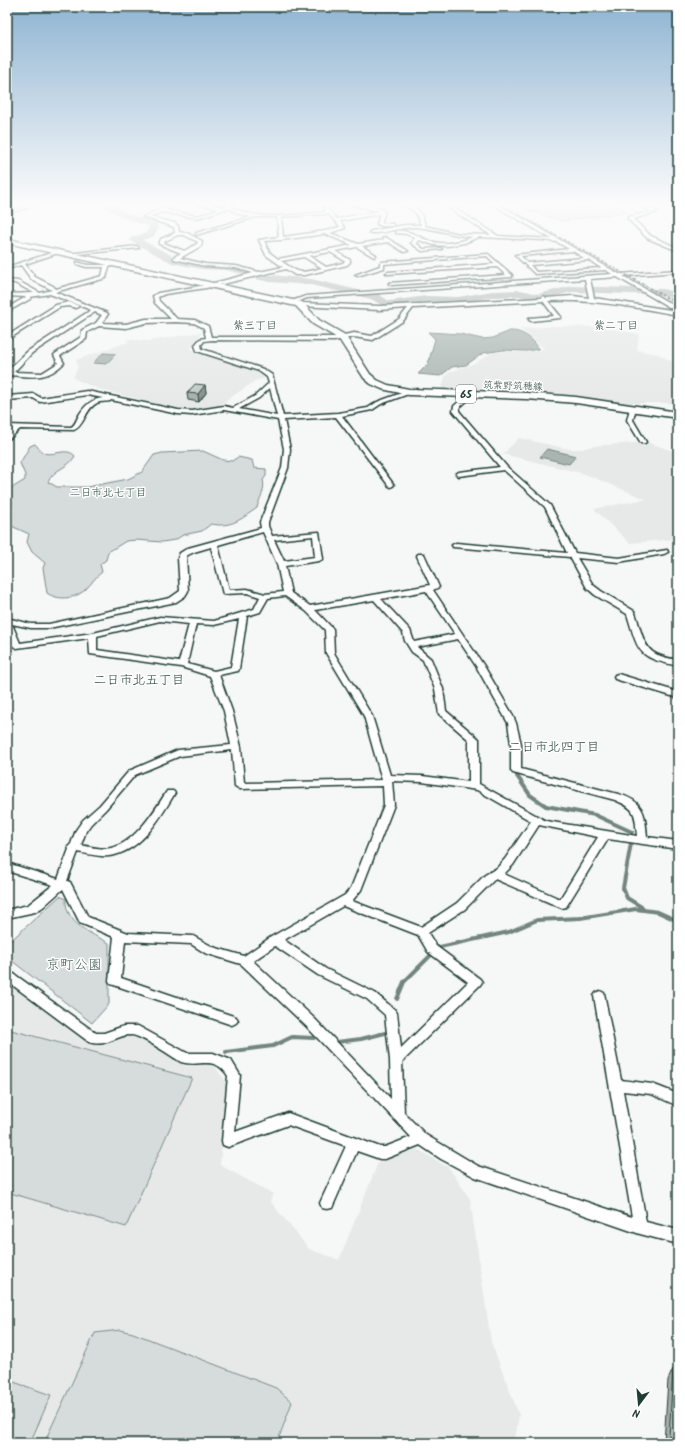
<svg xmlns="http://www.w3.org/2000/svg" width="685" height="1450" viewBox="0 0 685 1450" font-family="Kalam,'Klee One',sans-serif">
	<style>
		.built { fill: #e6e9e8 }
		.green { fill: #d6dcdb; stroke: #7a8c88 }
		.water { fill: #aab5b1; stroke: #72857f }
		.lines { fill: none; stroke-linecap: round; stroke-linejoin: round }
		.stream-far1 { stroke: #72857f; stroke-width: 2 }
		.stream { stroke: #72857f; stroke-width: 4 }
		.river { fill: #aab5b1; fill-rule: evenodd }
		.minor-casing { stroke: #1f3d34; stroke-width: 3 }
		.primary-casing { stroke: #1f3d34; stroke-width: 3 }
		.minor { fill: #fff; fill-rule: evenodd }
		.primary { fill: #fff; fill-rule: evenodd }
		.rail { stroke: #1f3d34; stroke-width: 1.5; stroke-dasharray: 3 1.5; stroke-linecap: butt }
		.wall { fill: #a5adaa; stroke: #1f3d34 }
		.shaded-wall { fill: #868d8b; stroke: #1f3d34 }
		.building { fill: #c0c9c6; stroke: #1f3d34 }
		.labels { text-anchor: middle; stroke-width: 3; stroke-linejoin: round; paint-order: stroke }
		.far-street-label { font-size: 10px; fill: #1f3d34; stroke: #fff }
		.far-neighbourhood-label { font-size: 11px; fill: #1f3d34; stroke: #fff }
		.shield { fill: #fff; stroke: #627771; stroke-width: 1 }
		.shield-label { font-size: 11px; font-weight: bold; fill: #1f3d34 }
		.neighbourhood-label { font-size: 13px; fill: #1f3d34; stroke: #fff }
		.near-park-label { font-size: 14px; fill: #445d55; stroke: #fff }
	</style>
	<rect width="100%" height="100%" fill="#f6f7f7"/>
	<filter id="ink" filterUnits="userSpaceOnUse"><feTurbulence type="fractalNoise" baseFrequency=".025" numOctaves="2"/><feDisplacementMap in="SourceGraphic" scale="8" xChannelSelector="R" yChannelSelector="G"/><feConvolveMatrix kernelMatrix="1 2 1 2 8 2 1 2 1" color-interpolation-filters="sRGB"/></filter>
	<g filter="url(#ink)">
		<path class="built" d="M553 326 602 327 639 334 637 350 658 354 678 365V403H615L534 393 441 391 445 377 449 372 476 363 489 354 494 352 539 351 544 348 520 329Z
			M202 332 191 349 197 352 258 371 265 378 255 381 218 406 199 409 180 410 98 389 73 378 78 366 76 360 128 342 127 339 148 341Z
			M519 438 568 449H582L593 446 647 442 678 453V539L630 543 594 509 646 499 585 474 503 454Z
			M7 985 11 986 91 1044 103 1045 127 1036H138L185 1066 212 1063 227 1083 220 1165 273 1194 270 1201 309 1249 339 1260 378 1163 417 1149 449 1168 470 1199 491 1342 519 1415 516 1434 510 1443H7Z"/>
		<path class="green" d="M532 204H614L626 212 563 221 527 210 523 205Z
			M35 444C37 446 40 450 42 452 52 458 66 446 75 456 68 469 54 468 48 482L57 487H87L128 479 142 472 154 455 162 453 203 451 223 460 232 461 238 457 252 460 254 468 266 469V476L263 480C266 491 259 498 257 508 241 519 232 528 211 524L202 531 183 535 175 540 162 542 136 540 126 541 108 552 106 560 100 564 102 572C95 577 92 583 86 589 76 599 58 601 47 593L43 568 45 563 32 552 27 542 29 534 7 524V506L13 503 7 499V491L25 480V475L20 463 30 446Z
			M60 896 66 899C65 924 91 933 109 943V1004L92 1023 7 957V944Z
			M7 1029 192 1078 126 1227 7 1192Z
			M120 1330 133 1333 276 1388 292 1402 277 1443H44L95 1333Z
			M8 1380 51 1395 30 1443H7Z"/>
		<path class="water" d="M510 331C521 330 534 339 539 349L526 351 503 350 483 353 466 365 452 367 440 376 418 374 428 364 435 339 428 332 460 334 482 339 493 338Z
			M103 353 116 354 106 364 93 363Z
			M547 449 576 456 569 464 540 457Z"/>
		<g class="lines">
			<path class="stream-far1" d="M675 204 678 206"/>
			<path class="stream" d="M517 776 530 795 546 806 595 815 632 832
				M631 843 623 888 627 898 643 908
				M435 948 509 932 537 920 580 918 636 909 658 912 678 921
				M397 999 404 982 432 954
				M337 1042 361 1039 385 1033
				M226 1052 273 1046 292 1037 314 1038"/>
			<path class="river" d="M100 204H112L129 214 155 222 159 228 153 237 142 240 179 259 201 263 227 264 252 271 253 273 311 279 358 290 359 291 378 294 389 301 426 296 458 297 492 291 521 290 538 294 572 286 663 289 678 293V300L662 295 572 292 539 300H533L520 296 492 297 458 303 426 302 387 308 371 299 358 296 357 295H354L311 285 270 282 251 278 250 276 226 270 201 269 172 263 131 241 130 239 132 237 146 233 149 228 148 226 123 218Z"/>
			<g class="minor-casing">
				<path id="minor" d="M31 204H39L7 214V212Z
					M172 204H179L166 210 197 216 219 209 199 204H210L224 207 229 204H233L231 207C259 222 296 214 326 212L324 209 325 204H329L328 209 337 219 379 211 348 204C360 204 376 204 385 212L381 223 393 224V226H382L377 224 380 214 340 221 345 228 330 233 358 244 384 240 383 238 385 237 408 251 404 252 388 242 362 246 376 255 374 257 357 247 335 251 350 260V262L347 265 305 275H295L286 269 206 288 165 294 158 297 159 301 177 319 195 320 208 326 211 337H334L354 333 372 336 399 319 408 308 379 310 300 306 299 305 302 303 379 306 542 298 544 296 546 298 573 296 589 298 585 279 307 298 292 304 289 302 306 296 612 274 606 270 535 274 515 255 569 249 557 242 543 240 479 237 464 243 448 246 434 245 419 240 416 243 423 249 440 248 442 249 422 251 411 243 415 238 406 234 396 233V231C408 229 417 236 427 240 442 246 458 243 473 237 453 236 435 228 415 227 400 227 385 234 369 233L371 231 405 225H421L416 213 402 204C416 204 423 214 425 226L459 234 491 235 442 204H448L498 236 552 239 492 204H498L619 274 678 270V272L623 276 678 308V315C635 307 592 299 548 301L561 317 560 318 531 321 529 320V318L554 316 543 301 413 308 403 321 373 340 354 337 334 341 212 340 204 341 201 345 202 349 263 369 272 375 283 416 338 413 368 408 377 402 407 391H411V393L381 404 372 410 342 416 394 485 391 487 389 486 336 417 284 420 290 449 288 468 268 522V526L272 536 319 532 323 559 319 561 285 566 291 593 310 606 430 585 417 556 418 554H424L439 587 433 590 484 666 511 712 516 723 521 744V769L618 794C644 801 645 813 647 837L678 841V849L608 839 566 907 562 908 495 879 465 909 428 933 436 946 480 979 482 982 480 985 402 1062 404 1113 426 1135 478 1166 632 1217 594 996 596 993 600 991 604 993 621 1080 652 1084 678 1094V1106L651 1094 623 1091 646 1222 678 1230V1244L640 1234 475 1177 441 1159 420 1145 385 1159H380L357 1151 332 1208 327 1209 322 1208 320 1203 346 1146 288 1125 228 1147 223 1145 222 1141 228 1076C214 1054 200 1068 181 1062 171 1056 141 1035 131 1035 115 1035 107 1048 89 1042L7 981V971L14 974 96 1033H104L124 1026H138L187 1053H213L231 1060 240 1075 235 1132 288 1113 380 1147H385L411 1137 307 1027 241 964 205 953 191 944 125 941 121 978 236 1017 238 1020 236 1023 232 1025 111 984 109 981 114 937 80 923 63 889 43 907 35 912 7 918V910L28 905 53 885 7 871V863L58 879 69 849 68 847 71 844 76 830 83 820 100 805 129 771 178 750 231 745 224 711 210 676 181 667 90 654 89 638 17 648C7 645 7 627 7 618L31 624H49L170 598 180 591 178 558 180 553 188 548 261 528 260 522 282 468 284 449 278 420 224 410 192 415 178 414 111 400 110 401C106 402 101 401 97 403 85 409 85 425 74 430L20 429 7 441V435L13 429H7V425L71 427C75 425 76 421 78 417 84 406 91 399 103 398L87 395 40 402 33 398 7 400V396L34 394 41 398 87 391 178 410 192 411 224 406 233 408 255 396 269 383 267 377 259 371 197 351 195 345 200 339 206 338 204 328 194 323 175 322 146 323 126 328 99 326 87 332 86 339 60 356 64 363C45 382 31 376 7 375V371L28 351 91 310 50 294 30 297V299L7 312V308L26 297 7 296V294L34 293 15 283 7 282V280L18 281 40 293 52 290 31 279 21 265 7 269V267L58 251V253L25 264 35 277 53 286 56 289 102 276 104 267H86L77 264V262L87 265H106L114 263V265L109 267 106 278 55 292 107 313 108 314 102 323 126 324 146 319H171L155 303 153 296 158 293 206 285 253 273 236 268 205 266 174 259V257L181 253 159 244 161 239 175 233 174 227 143 217ZM229 208 239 214 251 217 196 233V235L256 217H277L279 237 259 240 266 255 283 267 259 272 236 266 205 264 180 258 201 246 202 241 187 233 179 232 178 226 175 223 149 217 162 212 197 218ZM329 214 340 227 325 231 283 237 281 217ZM325 234 352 245 278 259 270 253 264 241 281 240ZM178 235H184L198 242 197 244 184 251 164 243 165 241ZM573 251 584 258 527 263 521 256ZM330 252 345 261 343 263 326 267 309 256ZM304 257 322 268C299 274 300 274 281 261ZM589 260 601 268 536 272 530 265ZM617 277 676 311H677L594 298 590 279ZM95 312 102 315 96 323 82 330 81 337 55 354 54 355 58 363 42 373 14 372 32 353ZM270 388 277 416 239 409 259 398ZM263 532 277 564 283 592 265 594 247 589 229 590 218 545ZM313 536 315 557 284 561 274 540ZM211 547 223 594 247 593 260 597 254 609 251 610 214 621 160 617 93 633 20 643 12 624 31 628H49L176 602 185 596 188 591 186 556 194 552ZM426 591 455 634 414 642 410 630 381 599ZM285 596 306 611 325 630 326 653 364 716 382 780 244 783 241 747 232 711 219 675 238 671 239 669 247 616 260 612 268 598ZM374 600 403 633 405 641 412 652 423 660 435 689 439 714 469 740V782L422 776 390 775 372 716 334 653 333 629 315 610ZM239 619 231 667 214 671 187 664 196 624 214 625ZM160 621 189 624 179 662 97 650V636ZM458 639 476 666 508 723 511 744V771L513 773 615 800C637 809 635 814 637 836L546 821 479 784V739L446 711 443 689 431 659 417 647ZM232 750 235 786 240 789 383 786 384 805 351 888 345 895 271 937 244 956 213 947 193 936 128 933 88 917 70 882 67 881 78 852C88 854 99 857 109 856 141 852 160 818 175 793L173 791H167C155 810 135 843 111 848 102 850 90 847 81 845L86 831 91 824 106 809 135 775 180 756ZM392 781 422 782 477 790 531 821 505 859 497 868 485 875 457 903 421 927 352 901 361 890 394 805ZM539 825 598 837 560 899 504 874 513 865ZM343 906 418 935 428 952 468 982 401 1048 397 1013 395 1010 375 993 326 969 284 940ZM275 946 318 975 367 999 385 1015 390 1060 391 1099 315 1019 253 961Z
					M639 204H645L657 212 633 219 651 236 678 248V251L647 238 628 219V217L651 212Z
					M137 246 139 248 69 255 67 254Z
					M488 254 512 275V277L391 285 389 284V283L506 275 497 267 388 274 386 273 388 272 495 264 487 256 384 264V268L357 276 355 275 380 266V263L382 262Z
					M69 302 79 306 76 308 69 306 60 307 7 340V336L56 305Z
					M467 392 470 394 468 400 459 408V411L507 467 550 505 575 553 619 558 667 550 668 552 664 554 619 562 577 558 593 585 601 591 634 611C637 617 638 623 640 629 647 653 654 656 678 660V666C637 657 639 653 627 614L595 595 587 588 570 557 453 547 452 545 456 543 567 553 545 507 504 470 459 476 456 474 459 472 500 467 453 411 454 406 463 398 464 394Z
					M633 406 636 408 633 420 646 442 645 443H641L627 420 630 408Z
					M618 674 678 692V698L615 679 614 677 615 675Z"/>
			</g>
			<g class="primary-casing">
				<path id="primary" d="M7 239 302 302 319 320 345 335 370 374 377 380 388 385 409 389 527 393 576 397 678 412V418L576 403 527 399 409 395 382 389 371 384 364 378 339 339 313 324 296 306 7 243Z"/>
			</g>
			<use href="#minor" class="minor"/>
			<use href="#primary" class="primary"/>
			<path class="rail" d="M500 204 678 304"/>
		</g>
		<path class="wall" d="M205 385 206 393 199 402 188 400 187 393Z
			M673 1369 678 1371V1443H664L668 1380Z"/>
		<path class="shaded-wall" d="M205 385 206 393 199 402 198 394Z"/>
		<path class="building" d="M195 384 205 385 198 394 187 393Z
			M673 1369 678 1371V1441L669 1438Z"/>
	</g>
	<linearGradient id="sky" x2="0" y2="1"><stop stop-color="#8fb4d2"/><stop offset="0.5" stop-color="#fbfbfb"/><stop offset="1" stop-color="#fbfbfb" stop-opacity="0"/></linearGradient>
	<rect width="685" height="407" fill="url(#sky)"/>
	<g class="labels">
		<g class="far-street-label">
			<text transform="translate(513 385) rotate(2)" y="4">筑紫野筑穂線</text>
		</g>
		<g class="far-neighbourhood-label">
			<text x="255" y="329">紫三丁目</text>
			<text x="616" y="329">紫二丁目</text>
			<text x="108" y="496">二日市北七丁目</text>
		</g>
		<rect class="shield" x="456" y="385" width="20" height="18" rx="3"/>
		<g class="shield-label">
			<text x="466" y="398">65</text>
		</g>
		<g class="neighbourhood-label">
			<text x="139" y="684">二日市北五丁目</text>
			<text x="554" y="751">二日市北四丁目</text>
		</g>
		<g class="near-park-label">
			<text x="74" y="969">京町公園</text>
		</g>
	</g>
	<rect width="685" height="1450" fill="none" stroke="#fff" stroke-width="24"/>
	<rect x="12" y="12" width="661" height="1426" fill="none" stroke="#1f3d34" stroke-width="1.5" filter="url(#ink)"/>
	<g transform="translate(639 1404) rotate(196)" stroke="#ffffff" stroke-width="3" paint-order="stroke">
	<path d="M0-3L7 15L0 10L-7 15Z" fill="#1f3d34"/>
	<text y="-6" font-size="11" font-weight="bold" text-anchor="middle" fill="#1f3d34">N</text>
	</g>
</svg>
